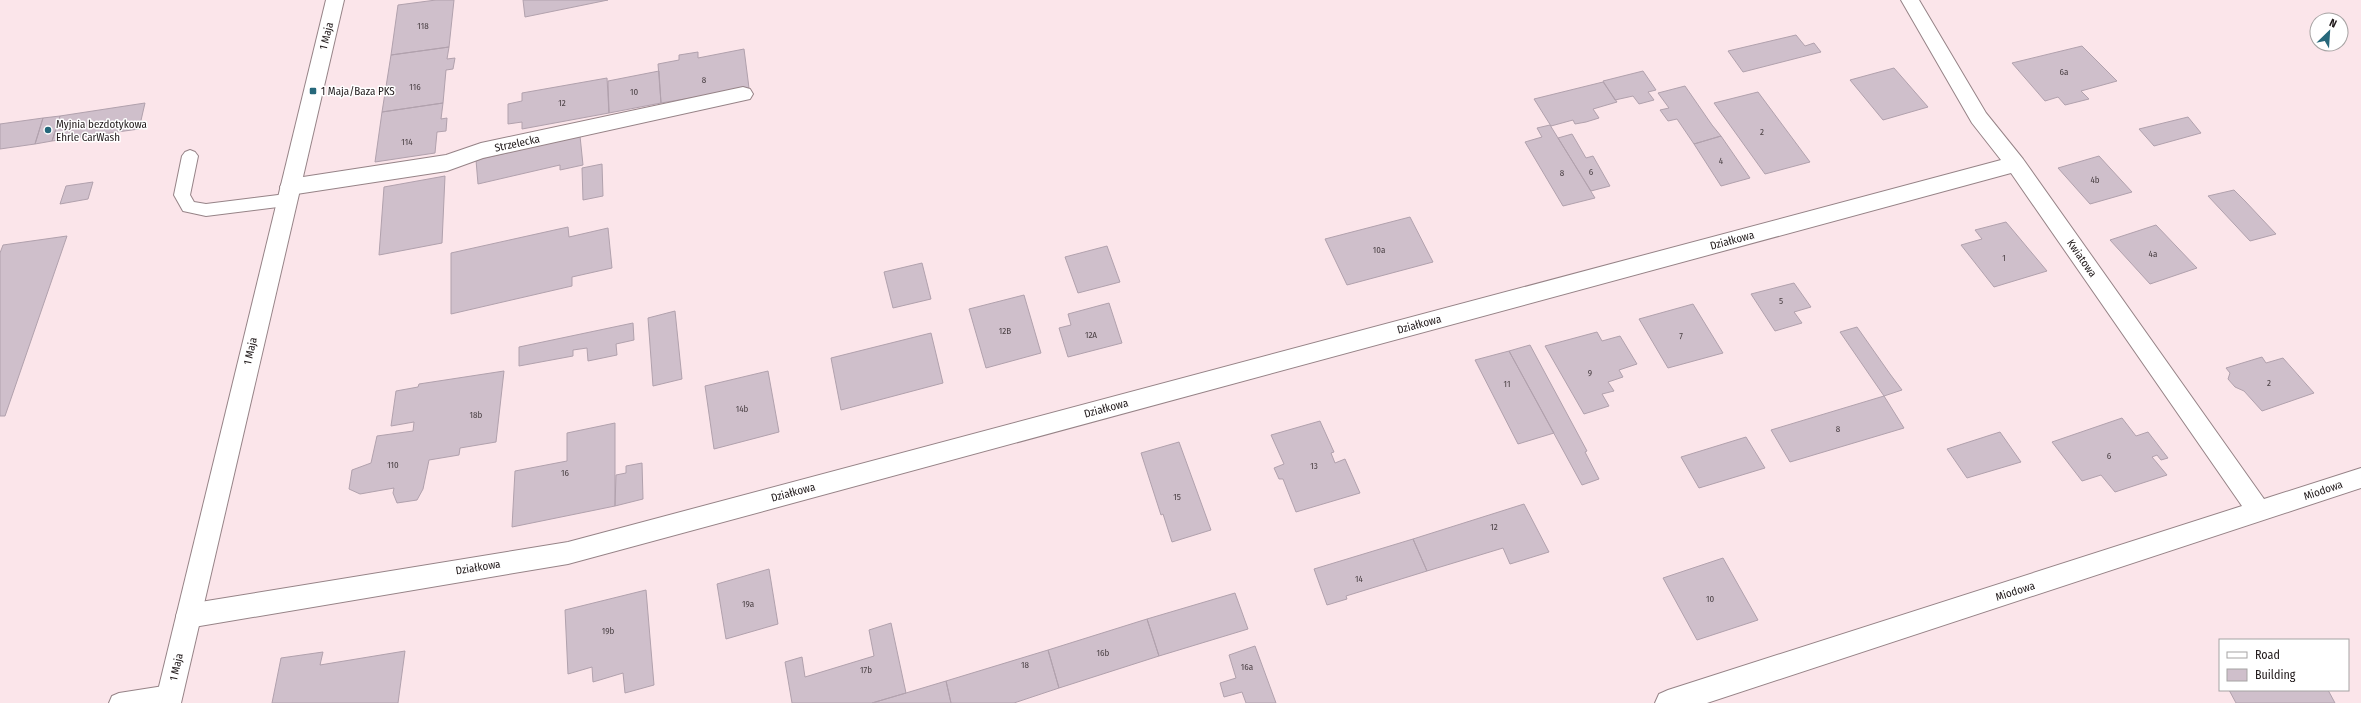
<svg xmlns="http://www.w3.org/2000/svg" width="2361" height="703" viewBox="0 0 2361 703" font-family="'Fira Sans Condensed',sans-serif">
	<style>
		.building { fill: #cfbfcb; stroke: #b1a1ad }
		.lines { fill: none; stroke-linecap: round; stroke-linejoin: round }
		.lane-casing { stroke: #968387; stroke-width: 2 }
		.street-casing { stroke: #968387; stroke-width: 2 }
		.secondary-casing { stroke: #968387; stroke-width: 2 }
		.lane { fill: #fff; fill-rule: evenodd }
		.street { fill: #fff; fill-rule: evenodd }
		.secondary { fill: #fff; fill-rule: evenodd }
		.poi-dot { fill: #26687b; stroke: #fff; stroke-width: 1.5 }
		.labels { text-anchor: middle; stroke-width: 3; stroke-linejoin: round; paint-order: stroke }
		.number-label { font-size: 9px; fill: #4c4246 }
		.street-label { font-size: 11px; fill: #20191a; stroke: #fff }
		.poi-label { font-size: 11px; fill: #20191a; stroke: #fff; text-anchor: start }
	</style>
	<rect width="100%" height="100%" fill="#fbe5ea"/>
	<path class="building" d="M436 0H454L449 47 391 55 398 5Z
		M523 0H608L525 17Z
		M1796 35 1805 46 1814 43 1821 52 1743 72 1728 51Z
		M2082 46 2117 81 2081 91 2089 99 2065 105 2058 97 2045 101 2012 63Z
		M449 47 447 59 455 58 453 69 446 70 443 103 382 112 391 55Z
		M744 49 749 88 661 103 658 64 679 60V55L698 52V58Z
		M1894 68 1928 107 1883 120 1850 80Z
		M659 71 661 103 609 113 608 81Z
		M1643 71 1656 90 1648 92 1654 100 1639 104 1633 96 1615 100 1603 81Z
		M607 78 609 113 522 129V122L508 124V104L522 101V93Z
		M1603 82 1617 102 1593 109 1599 118 1586 122 1575 124 1573 120 1551 126 1534 99Z
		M1685 86 1712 125 1721 136 1694 144 1677 119 1668 121 1660 110 1669 108 1658 93Z
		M1758 92 1810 162 1765 174 1714 103Z
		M145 103 139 129 52 141 60 116Z
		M443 103 441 119 447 118 446 131 437 132 435 153 375 162 382 112Z
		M60 116 52 141 35 144 43 118Z
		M2188 117 2201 133 2154 146 2139 129Z
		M43 118 35 144 0 149V124Z
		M1550 125 1558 138 1595 198 1563 206 1525 142 1542 137 1537 128Z
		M1572 134 1586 158 1593 156 1610 186 1591 191 1558 138Z
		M580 136 583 165 560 170V165L478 184 476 160Z
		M1721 136 1750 178 1721 186 1694 144Z
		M2099 156 2132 192 2090 204 2058 168Z
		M602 164 603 196 583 200 582 168Z
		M445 176 442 243 379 255 384 187Z
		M93 182 88 199 60 204 66 186Z
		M2234 190 2245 201 2276 234 2250 241 2208 196Z
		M1410 217 1433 262 1347 285 1325 239Z
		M2006 222 2047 271 1994 287 1961 245 1982 239 1975 230Z
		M2156 225 2197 268 2150 284 2110 240Z
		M568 227 569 237 608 228 612 268 572 277V286L451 314V253Z
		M67 236 5 416H0V253L3 245Z
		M1107 246 1120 282 1078 293 1065 257Z
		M922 263 931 299 893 308 884 272Z
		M1794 283 1811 307 1794 312 1802 323 1775 331 1751 294Z
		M1024 295 1041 353 986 368 969 309Z
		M1109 303 1122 343 1068 357 1059 328 1071 325 1068 314Z
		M1693 304 1723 353 1668 368 1639 319Z
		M675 311 682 379 653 386 648 318Z
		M633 323 634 340 616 344 617 355 588 361 587 348 573 350V356L519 366V347Z
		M1857 327 1890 374 1902 390 1884 396 1840 332Z
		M1597 332 1602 341 1620 336 1637 364 1619 370 1623 377 1608 382 1614 391 1602 394 1609 406 1584 414 1545 346Z
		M931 333 943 383 841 410 831 358Z
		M1530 345 1587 451 1585 452 1599 479 1582 485 1509 351Z
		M1509 351 1554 433 1518 444 1475 360Z
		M2262 357 2266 363 2283 358 2314 393 2262 411 2244 391 2235 387 2228 379 2230 373 2226 368Z
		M504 371 496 442 460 448 459 455 429 460 423 489 417 500 397 503 393 493 394 488 360 494 349 489 352 470 371 463 377 436 413 431 414 422 391 426 396 391 418 387 419 384Z
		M768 371 779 432 714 449 705 386Z
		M1884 396 1904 428 1790 462 1771 430Z
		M2122 418 2136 436 2148 432 2168 458 2161 460 2157 455 2152 457 2167 475 2115 492 2101 475 2082 481 2052 442Z
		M1320 421 1334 452 1331 453 1335 463 1345 459 1360 493 1296 512 1283 479H1279L1274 468 1284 464 1271 435Z
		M615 423V506L512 527 515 471 567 461V433Z
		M2000 432 2021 462 1967 478 1947 449Z
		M1746 437 1765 468 1699 488 1681 457Z
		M1179 442 1211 530 1172 542 1163 514 1161 515 1141 453Z
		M642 463 643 499 615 506 616 475 626 473V466Z
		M1524 504 1549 552 1510 564 1503 548 1427 571 1413 539Z
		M1413 539 1427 571 1346 596 1347 599 1327 605 1314 569Z
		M1723 558 1758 620 1697 640 1663 578Z
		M769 569 778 624 726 639 717 584Z
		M646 590 654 685 625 693 623 673 593 682 592 667 568 674 565 610Z
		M1235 593 1248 629 1159 656 1147 619Z
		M1147 619 1159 656 1059 688 1048 650Z
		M891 623 906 693 872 703H792L785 662 802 657 805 677 874 656 869 630Z
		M1255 646 1276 703H1246L1242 692 1224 697 1220 683 1236 678 1229 655Z
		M1048 650 1059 688 1014 703H951L946 681Z
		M405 651 398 703H272L281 658 323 652 320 665Z
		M946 681 951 703H872L906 693Z
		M2229 690H2328L2335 703H2236Z"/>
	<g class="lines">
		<g class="lane-casing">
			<path id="lane" d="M190 150 195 152 198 156 190 195 194 202 206 204 286 194 292 196 294 200 292 204 286 206 206 216 183 211 174 195 182 156 185 152Z
				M170 685 177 688 180 695 174 703H109L112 696 119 693Z"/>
		</g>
		<g class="street-casing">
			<path id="street" d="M1901 0H1919L1986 113 2023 159 2264 499 2361 468V488L1707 703H1655L1659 694 1668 690 2242 506 2011 173 568 564 188 628 179 624 176 616 179 608 188 604 568 542 2001 160 1972 123Z
				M743 87 750 89 753 94 750 99 483 158 447 171 290 195 283 193 280 187 283 181 290 179 446 155 481 143Z"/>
		</g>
		<g class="secondary-casing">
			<path id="secondary" d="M326 0H344L181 703H155Z"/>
		</g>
		<use href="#lane" class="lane"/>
		<use href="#street" class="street"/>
		<use href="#secondary" class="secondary"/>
	</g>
	<g class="poi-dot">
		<rect x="309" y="87" width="8" height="8" rx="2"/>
		<circle cx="48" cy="130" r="4"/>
	</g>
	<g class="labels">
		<g class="number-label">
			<text x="423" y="29">118</text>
			<text x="2064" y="75">6a</text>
			<text x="704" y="83">8</text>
			<text x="415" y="90">116</text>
			<text x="634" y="95">10</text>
			<text x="562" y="106">12</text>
			<text x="1762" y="135">2</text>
			<text x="407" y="145">114</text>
			<text x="1721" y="164">4</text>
			<text x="1591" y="175">6</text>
			<text x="1562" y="176">8</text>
			<text x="2095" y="183">4b</text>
			<text x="1379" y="253">10a</text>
			<text x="2153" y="257">4a</text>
			<text x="2004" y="261">1</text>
			<text x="1781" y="304">5</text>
			<text x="1005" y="334">12B</text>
			<text x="1091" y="338">12A</text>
			<text x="1681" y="339">7</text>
			<text x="1590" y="376">9</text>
			<text x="2269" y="386">2</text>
			<text x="1507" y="387">11</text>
			<text x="742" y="412">14b</text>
			<text x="476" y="418">18b</text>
			<text x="1838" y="432">8</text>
			<text x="2109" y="459">6</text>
			<text x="393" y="468">110</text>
			<text x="1314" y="469">13</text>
			<text x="565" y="476">16</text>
			<text x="1177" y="500">15</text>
			<text x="1494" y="530">12</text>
			<text x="1359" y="582">14</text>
			<text x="1710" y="602">10</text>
			<text x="748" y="607">19a</text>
			<text x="608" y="634">19b</text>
			<text x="1103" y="656">16b</text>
			<text x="1025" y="668">18</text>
			<text x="1247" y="670">16a</text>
			<text x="866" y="673">17b</text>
		</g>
		<g class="street-label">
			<text transform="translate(326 36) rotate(-76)" y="4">1 Maja</text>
			<text transform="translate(517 143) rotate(-12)" y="4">Strzelecka</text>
			<text transform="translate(1732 240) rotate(-15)" y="4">Działkowa</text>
			<text transform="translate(2082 258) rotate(55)" y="4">Kwiatowa</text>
			<text transform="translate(1419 324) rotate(-15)" y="4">Działkowa</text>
			<text transform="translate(250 351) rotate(-77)" y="4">1 Maja</text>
			<text transform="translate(1106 408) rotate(-15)" y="4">Działkowa</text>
			<text transform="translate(2323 490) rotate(-19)" y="4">Miodowa</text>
			<text transform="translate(793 492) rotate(-15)" y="4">Działkowa</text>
			<text transform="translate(478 567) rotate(-9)" y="4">Działkowa</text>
			<text transform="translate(2015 591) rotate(-18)" y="4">Miodowa</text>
			<text transform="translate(176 667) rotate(-77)" y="4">1 Maja</text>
		</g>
		<g class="poi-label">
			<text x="321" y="95">1 Maja/Baza PKS</text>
			<text x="56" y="128">Myjnia bezdotykowa<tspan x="56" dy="13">Ehrle CarWash</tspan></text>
		</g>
	</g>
	<rect x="2219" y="639" width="130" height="52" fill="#ffffff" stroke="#a6a3a3"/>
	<rect x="2227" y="652" width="20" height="6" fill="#ffffff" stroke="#a6a3a3"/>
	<text x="2255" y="659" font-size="12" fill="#20191a">Road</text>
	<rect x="2227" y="669" width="20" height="12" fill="#cfbfcb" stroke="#a6a3a3"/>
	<text x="2255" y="679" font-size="12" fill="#20191a">Building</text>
	<g transform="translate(2329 32) rotate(25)"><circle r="19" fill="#ffffff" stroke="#a6a3a3"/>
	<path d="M0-3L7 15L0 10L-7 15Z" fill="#26687b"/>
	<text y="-6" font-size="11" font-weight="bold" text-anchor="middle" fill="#20191a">N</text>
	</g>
</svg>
